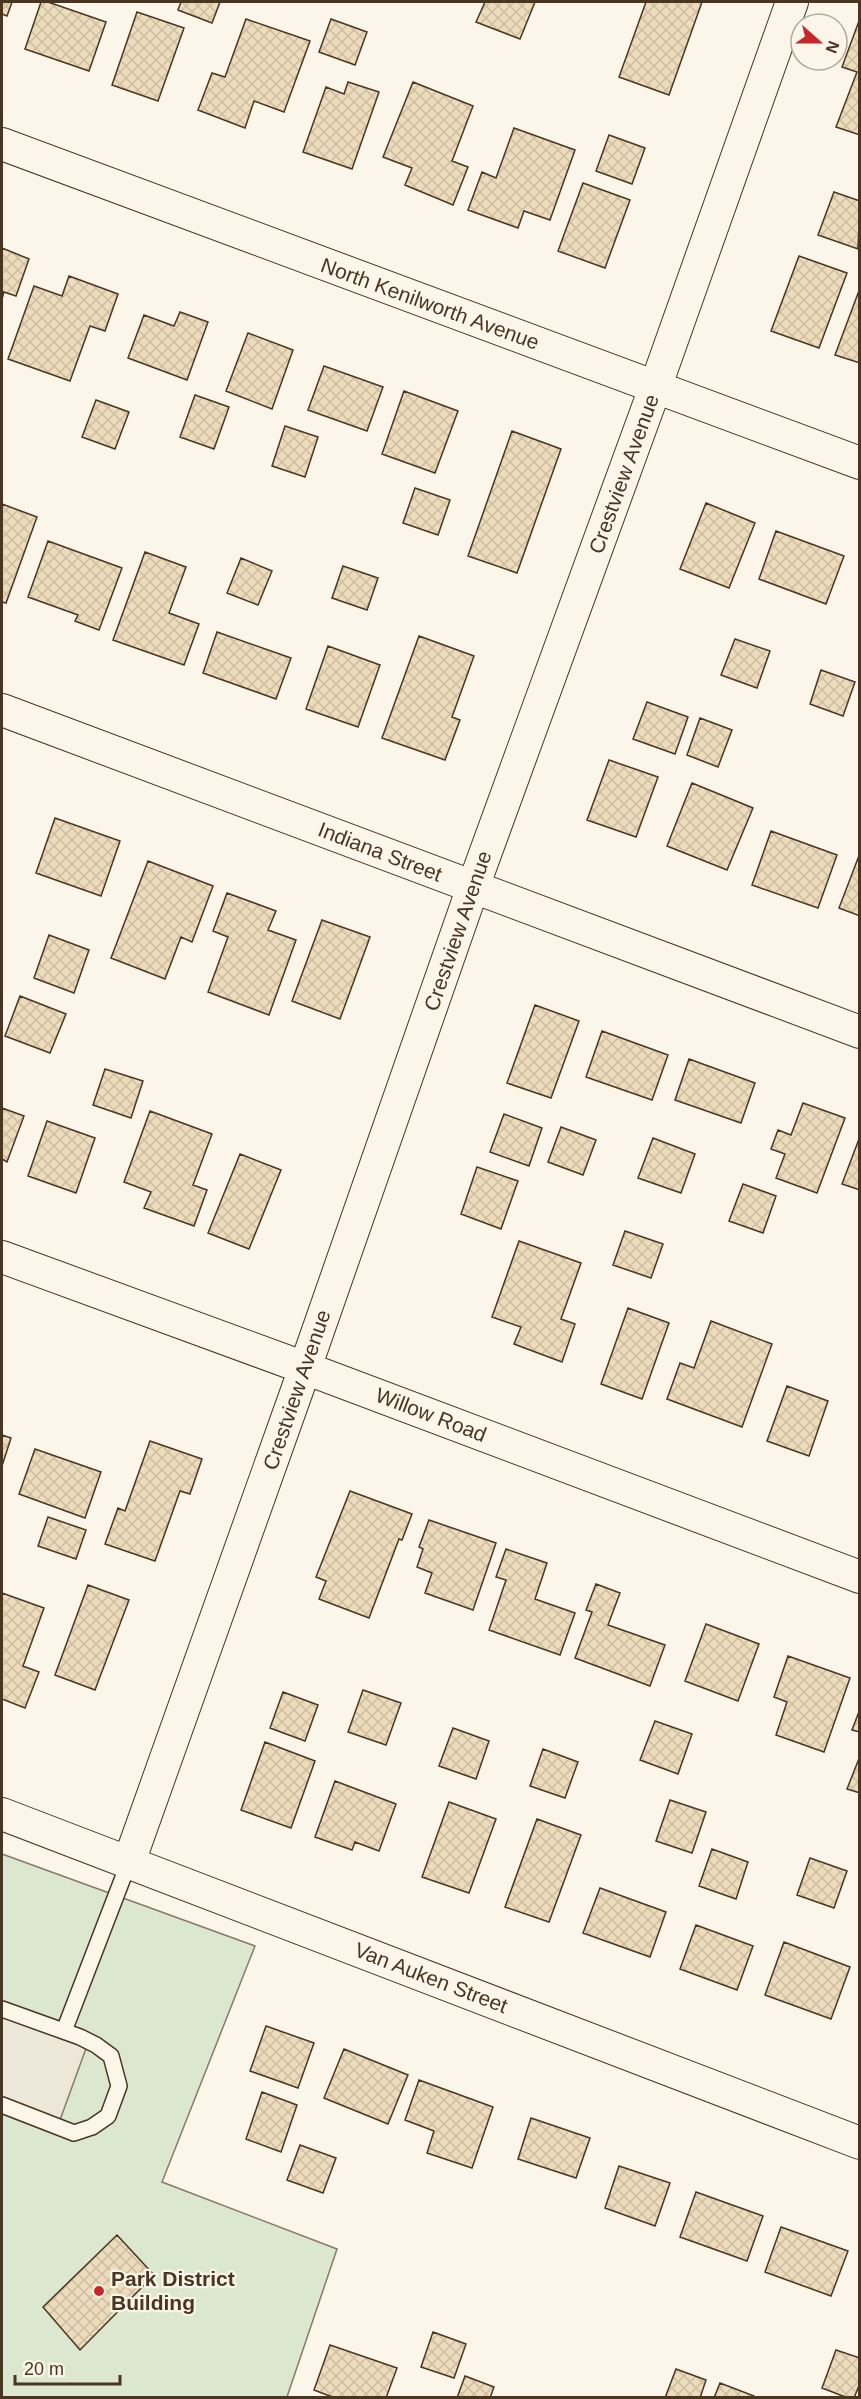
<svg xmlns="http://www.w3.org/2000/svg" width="861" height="2399" viewBox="0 0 861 2399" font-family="Arial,sans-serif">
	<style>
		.green { fill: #dce7d0; stroke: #887966; stroke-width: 1.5 }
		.parking { fill: #ede7d9; stroke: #887966; stroke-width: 1.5 }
		.building { fill: url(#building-cross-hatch); stroke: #4a3520; stroke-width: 1.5 }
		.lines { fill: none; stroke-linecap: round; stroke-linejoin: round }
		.lane-casing { stroke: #4a3520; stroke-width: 18 }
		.street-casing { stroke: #4a3520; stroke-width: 34 }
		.lane { stroke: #fbf6e9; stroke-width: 15 }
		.street { stroke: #fbf6e9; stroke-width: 32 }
		.poi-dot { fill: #c62828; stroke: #fbf6e9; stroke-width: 2 }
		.labels { text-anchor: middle; stroke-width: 4.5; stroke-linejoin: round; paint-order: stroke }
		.street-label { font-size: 21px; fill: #4a3520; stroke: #fbf6e9 }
		.poi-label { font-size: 21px; font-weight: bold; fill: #4a3520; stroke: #fbf6e9; text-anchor: start }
	</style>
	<defs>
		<pattern id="building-cross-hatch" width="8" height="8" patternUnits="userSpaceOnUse" patternTransform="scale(1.5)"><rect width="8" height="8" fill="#ecdcbc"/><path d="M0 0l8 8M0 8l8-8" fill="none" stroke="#ccbda1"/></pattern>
	</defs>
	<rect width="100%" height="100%" fill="#fbf6e9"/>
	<path class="green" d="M2 1854 255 1946 162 2182 337 2249 287 2397H2Z"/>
	<path class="parking" d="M2 2010 88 2043 56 2131 2 2111Z"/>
	<path class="building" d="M2 2H12L7 16 2 14Z
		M41 2H48L106 22 89 71 25 49Z
		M181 2H220L212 23 178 10Z
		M485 2H535L520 39 476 22Z
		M646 2H702L669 95 619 77Z
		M137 12 184 28 158 101 112 85Z
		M246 19 310 41 284 112 254 101 245 128 198 110 212 73 225 77Z
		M331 19 367 32 355 65 319 52Z
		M859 21H860V135L836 127 857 72 842 67Z
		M348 82 379 92 352 169 303 152 326 87 344 94Z
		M413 82 473 106 452 161 468 167 453 205 405 185 412 168 383 157Z
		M514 128 575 150 550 220 524 211 518 228 468 210 482 172 496 178Z
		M609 135 645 148 632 184 596 171Z
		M583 183 630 200 605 268 558 251Z
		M834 192 860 201 858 249 818 235Z
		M2 248 29 259 16 296 4 292 2 299Z
		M799 256 847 273 819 348 771 331Z
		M69 276 118 294 105 331 90 326 70 381 8 359 34 286 62 296Z
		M860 288V363L835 355Z
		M180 312 208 322 187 380 128 358 144 315 174 326Z
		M248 333 293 350 272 409 226 391Z
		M324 366 383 387 367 431 308 410Z
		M404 391 458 411 435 473 382 454Z
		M195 395 229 407 214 449 180 437Z
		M96 400 129 412 115 449 82 437Z
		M285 426 318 437 305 477 272 466Z
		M512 431 561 449 517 573 468 556Z
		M415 488 450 500 438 535 403 523Z
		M706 503 755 523 729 588 680 569Z
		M2 504 37 517 6 603 2 602Z
		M776 531 844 556 826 604 759 579Z
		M48 541 122 568 99 630 75 621 78 615 28 597Z
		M145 552 186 567 169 613 199 624 184 665 113 640Z
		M241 558 272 571 258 605 227 593Z
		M343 566 378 578 367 610 332 598Z
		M217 632 291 658 276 699 203 673Z
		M419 636 474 656 452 717 460 720 445 760 382 738Z
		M735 639 770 651 757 688 721 675Z
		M328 646 380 665 358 727 306 709Z
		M821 670 855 682 843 716 810 704Z
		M647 702 688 717 675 754 633 739Z
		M700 718 732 730 718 767 687 755Z
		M609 760 658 777 636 837 587 820Z
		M692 783 753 808 727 870 667 846Z
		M55 818 120 841 101 896 36 873Z
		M771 831 837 855 818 908 752 885Z
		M860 853V916L839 908Z
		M148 861 213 886 192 942 181 937 165 979 111 958Z
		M227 893 276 911 268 930 296 940 269 1015 208 992 228 937 213 931Z
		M322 920 370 937 340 1019 292 1001Z
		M49 935 89 950 74 993 34 978Z
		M20 996 66 1014 50 1053 5 1036Z
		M535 1005 579 1021 551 1098 507 1083Z
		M602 1031 668 1055 652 1100 586 1077Z
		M689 1059 755 1083 741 1123 675 1100Z
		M105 1069 143 1081 131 1118 93 1105Z
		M803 1103 845 1118 817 1193 776 1178 785 1154 771 1149 778 1130 791 1135Z
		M2 1108 24 1116 7 1162 2 1159Z
		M150 1111 212 1134 193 1185 207 1190 194 1226 144 1208 151 1192 124 1182Z
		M504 1114 542 1128 529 1166 490 1152Z
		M47 1121 95 1138 76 1193 28 1176Z
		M561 1127 596 1140 583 1175 548 1162Z
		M653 1138 695 1154 681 1193 638 1178Z
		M859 1139H860V1190L842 1184Z
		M240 1154 281 1170 249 1249 208 1233Z
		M477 1167 518 1181 501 1229 461 1214Z
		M743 1184 776 1196 763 1233 729 1221Z
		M625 1231 663 1244 651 1278 613 1265Z
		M519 1241 581 1263 561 1319 575 1324 562 1362 514 1344 521 1327 492 1317Z
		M628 1308 669 1323 642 1399 601 1384Z
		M711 1321 772 1344 742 1427 667 1399 680 1363 694 1368Z
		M787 1386 828 1401 809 1456 767 1441Z
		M2 1435 11 1438 2 1466Z
		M150 1441 202 1459 190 1494 180 1491 155 1561 105 1544 118 1508 125 1511Z
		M35 1449 101 1472 85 1518 19 1494Z
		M350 1491 412 1514 402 1540 399 1539 369 1618 319 1599 326 1581 316 1577Z
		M48 1517 86 1530 76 1559 38 1546Z
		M429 1520 496 1543 473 1610 425 1593 432 1573 417 1567 423 1549 419 1547Z
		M506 1549 547 1563 535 1599 575 1613 560 1655 489 1630 506 1580 496 1577Z
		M596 1584 620 1593 608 1625 665 1645 650 1686 575 1658 592 1612 586 1610Z
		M88 1585 129 1600 95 1690 55 1675Z
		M2 1593 44 1608 23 1666 39 1672 25 1708 2 1699Z
		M706 1624 759 1644 738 1701 685 1681Z
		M788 1656 850 1678 824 1752 776 1735 787 1702 774 1697Z
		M363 1690 401 1703 386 1745 348 1732Z
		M283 1692 318 1705 305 1741 270 1728Z
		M860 1709V1732L852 1730Z
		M655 1721 692 1734 678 1774 640 1760Z
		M453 1728 489 1741 476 1779 439 1766Z
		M265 1742 315 1761 291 1828 241 1810Z
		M543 1749 578 1762 565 1798 530 1786Z
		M860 1756V1793L847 1789Z
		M335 1781 396 1804 379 1851 355 1842 352 1850 315 1837Z
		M670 1800 706 1812 692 1853 656 1841Z
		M449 1802 496 1819 469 1893 422 1877Z
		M537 1819 581 1835 549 1922 505 1907Z
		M712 1849 748 1862 736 1899 699 1886Z
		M810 1858 847 1871 834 1908 797 1895Z
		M600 1888 666 1912 650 1957 583 1933Z
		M696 1925 753 1946 737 1990 680 1969Z
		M784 1942 850 1967 831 2019 765 1995Z
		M266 2026 314 2043 298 2088 250 2071Z
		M344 2049 408 2075 388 2124 324 2098Z
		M419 2080 493 2107 472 2168 427 2153 434 2131 405 2120Z
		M262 2092 297 2105 281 2152 246 2139Z
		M531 2118 590 2138 576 2178 518 2159Z
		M300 2145 336 2158 323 2193 287 2180Z
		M619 2166 670 2183 655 2226 605 2208Z
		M696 2192 763 2216 747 2261 680 2237Z
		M781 2227 848 2251 831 2296 765 2272Z
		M117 2235 154 2275 80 2350 43 2307Z
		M433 2332 466 2344 454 2378 421 2367Z
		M330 2345 397 2368 386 2398H335L314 2390Z
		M836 2350 860 2358V2383L854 2398H848L822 2388Z
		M676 2369 706 2380 700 2398H665Z
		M465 2376 494 2387 490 2398H457Z
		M720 2383 754 2396V2398H714Z"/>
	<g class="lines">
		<g class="lane-casing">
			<path id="lane" d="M2 2009 80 2037 96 2045 111 2056 119 2086 108 2116 92 2127 74 2133 2 2105
				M64 2031 129 1862"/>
		</g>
		<g class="street-casing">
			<path id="street" d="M2 144 860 463
				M2 710 860 1032
				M2 1257 305 1368 860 1577
				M2 1814 860 2143
				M129 1862 305 1368 473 887 655 388 792 2"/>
		</g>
		<use href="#lane" class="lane"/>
		<use href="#street" class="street"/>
	</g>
	<circle class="poi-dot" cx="99" cy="2291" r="6"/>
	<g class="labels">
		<g class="street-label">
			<text transform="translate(430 304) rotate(20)" y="7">North Kenilworth Avenue</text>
			<text transform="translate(624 474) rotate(-70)" y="7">Crestview Avenue</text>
			<text transform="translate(380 852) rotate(21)" y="7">Indiana Street</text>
			<text transform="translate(458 931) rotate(-71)" y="7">Crestview Avenue</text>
			<text transform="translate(297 1390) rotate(-71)" y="7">Crestview Avenue</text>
			<text transform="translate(431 1415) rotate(21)" y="7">Willow Road</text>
			<text transform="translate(431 1978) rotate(21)" y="7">Van Auken Street</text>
		</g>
		<g class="poi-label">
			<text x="111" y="2286">Park District<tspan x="111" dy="24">Building</tspan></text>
		</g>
	</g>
	<rect width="861" height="2399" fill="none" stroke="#4a3520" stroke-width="6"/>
	<g transform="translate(819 42) rotate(111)"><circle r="28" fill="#fbf6e9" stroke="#b4a999" stroke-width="1.5"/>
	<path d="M0-4.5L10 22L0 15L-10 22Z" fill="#c62828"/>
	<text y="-9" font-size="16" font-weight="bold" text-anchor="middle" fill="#4a3520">N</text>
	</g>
	<path d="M15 2375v9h105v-9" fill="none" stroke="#4a3520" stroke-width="3"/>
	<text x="24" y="2375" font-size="18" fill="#4a3520" stroke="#fbf6e9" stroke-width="4.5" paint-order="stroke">20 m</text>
</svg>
